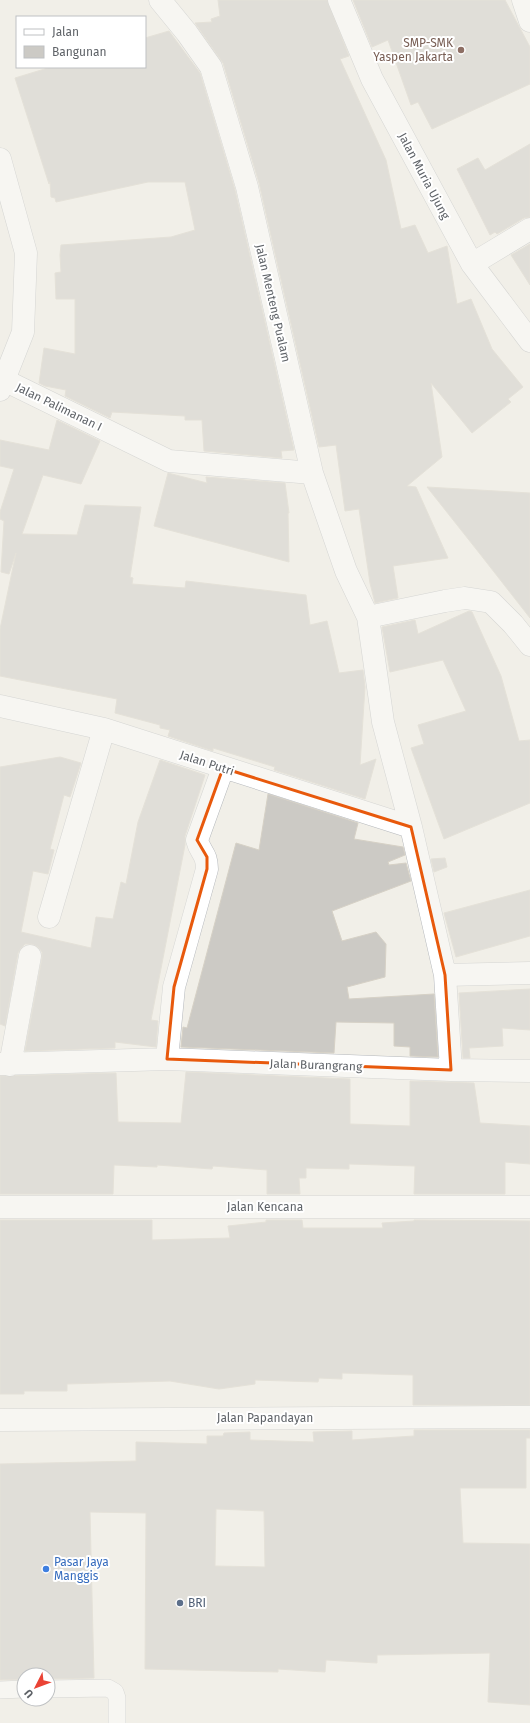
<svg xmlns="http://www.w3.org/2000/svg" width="530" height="1723" viewBox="0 0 530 1723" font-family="'Fira Sans',sans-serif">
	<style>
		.building { fill: #cccac5; stroke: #d6d1c6; fill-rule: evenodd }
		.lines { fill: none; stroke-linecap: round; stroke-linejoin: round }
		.service-casing { stroke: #b5b8bc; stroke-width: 18 }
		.minor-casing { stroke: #b5b8bc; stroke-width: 23 }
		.service { stroke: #fff; stroke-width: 17 }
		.minor { stroke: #fff; stroke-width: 22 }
		.marked { fill: none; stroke: #e8590c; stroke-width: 3; stroke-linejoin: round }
		.education-dot { fill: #8d6e63; stroke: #fff; stroke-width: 1.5 }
		.shop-dot { fill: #3f7fe0; stroke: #fff; stroke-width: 1.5 }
		.service-dot { fill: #5c6f8a; stroke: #fff; stroke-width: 1.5 }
		.labels { text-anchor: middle; stroke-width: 4; stroke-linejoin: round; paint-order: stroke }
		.education-label { font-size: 12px; fill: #785e54; stroke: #fff; text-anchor: end }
		.street-label { font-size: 12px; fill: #5f6368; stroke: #fff }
		.shop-label { font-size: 12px; fill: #366cbe; stroke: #fff; text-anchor: start }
		.service-label { font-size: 12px; fill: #4e5e75; stroke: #fff; text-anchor: start }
	</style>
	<rect width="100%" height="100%" fill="#f1efe8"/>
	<path class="building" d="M218 0H327L349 56 340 59 386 160 401 229 415 225 428 253 447 246 457 304 471 299 492 349 523 387 508 399 511 402 472 433 431 383 442 457 407 486 416 487 448 558 393 566 398 598 375 603 370 583 359 509 345 511 336 445 319 447 259 183 223 63 195 23 212 22 211 19 220 16Z
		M353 0H505L530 47V84L432 129 418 102 411 105 388 40 372 47Z
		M169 31 200 73 235 190 294 450 281 451 282 458 204 451 202 420H185V416L112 412 110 418 65 396 66 390 45 386 39 383 44 348 75 354V299H56L55 273 61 272 60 255 61 245 171 237 195 230 185 182H148L56 202 55 198 51 197 50 182 49 184 15 78 51 67H145V38Z
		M530 144V217L524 218 497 234 495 232 490 235 457 169 478 158 485 170Z
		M530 244V285L511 255Z
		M57 420 100 441 81 484 43 475 22 534 77 535 85 505 141 507 130 577 133 578 132 584 185 588 186 581 306 595 310 625 327 621 339 673 363 670 365 687 360 765 376 759 365 799 274 770 275 767 213 748V751L168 736 170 730 160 728V725L115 713 117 699 0 676V629L16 553 9 574 1 572 4 521 0 519V512L14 469 0 466V440L49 450Z
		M168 473 207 483 206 477 285 483 289 513H288L289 562 154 526Z
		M427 487 530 493V618L480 554Z
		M469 611 472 612 501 676 519 741 530 740V803L444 839 411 748 424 744 418 725 466 711 443 660 390 672 382 627 415 620 418 634Z
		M60 757 81 763 70 797 64 795 50 849 54 850 48 874 33 871 21 932 91 948 96 917 113 919 121 882 126 884 138 822 160 760 205 775 185 836V845L151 1020 158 1021 156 1047 115 1042V1048L25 1051 42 958V952L38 947 32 944H25L21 948 18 953 5 1026 0 1024V767Z
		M268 794 358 823 354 839 403 847 405 855 388 862 389 865 406 863 411 881 332 911 342 941 376 932 386 944 385 977 347 987 349 999 434 994 438 1057 410 1056V1047L394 1046V1023L336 1022 334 1053 181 1047 183 1027 187 1028 236 843 259 850Z
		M445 858 447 867 434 872 431 859Z
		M530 890V936L456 957 444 913Z
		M530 989V1030L502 1028 503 1046 469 1048 470 1058H463L459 993Z
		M186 1072 350 1079V1124L410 1126V1081L474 1083 480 1123 530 1126V1164L505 1162V1194H414L415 1166 349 1164V1169L306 1168V1178H299L300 1194H267V1170L213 1166 212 1169 157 1165V1167L114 1165 113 1194H0V1076L116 1073 118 1122 181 1123Z
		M0 1220H152V1240L230 1238 228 1226 266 1222V1220H302L303 1228H383L382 1223 414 1221V1220L530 1221V1405H413V1375L342 1373V1379L319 1378 318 1382 255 1380V1384L219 1389 170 1381 67 1384V1391H24V1394H0Z
		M414 1430H530V1438H526V1488H460L463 1543 530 1544V1705L488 1702 490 1653 377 1655V1663L326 1660 325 1672 278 1669V1672L145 1669 146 1513 90 1512 94 1678 48 1679V1675H24V1679L0 1680V1464L136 1461V1442L207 1444V1436H223L224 1433 250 1432V1440L314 1442 313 1432 352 1431V1440L414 1436ZM216 1509 264 1511 265 1567 215 1566Z"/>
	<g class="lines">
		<g class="service-casing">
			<path id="service" d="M48 1689 108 1688 115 1692 117 1698V1723
				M0 1690 24 1689"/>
		</g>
		<g class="minor-casing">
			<path id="minor" d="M160 0 187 33 211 67 247 187 312 473 346 571 368 617 383 722 411 827 445 975 451 1070
				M339 0 372 79 472 264 530 341
				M523 0 530 21
				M0 159 26 253 23 332 0 390
				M472 264 530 229
				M0 378 169 461 312 473
				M368 617 445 601 465 598 491 602 513 624 530 645
				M0 706 104 729 411 827
				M49 917 104 729
				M445 975 530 973
				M167 1059 174 987 207 869C207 853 200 853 197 840L223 768
				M0 1064 167 1059 451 1070 530 1071
				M10 1065 30 956
				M0 1207H530
				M0 1420 530 1417"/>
		</g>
		<use href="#service" class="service"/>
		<use href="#minor" class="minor"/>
	</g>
	<path d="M0 0H530V1723H0ZM223 768 411 827 445 975 451 1070 167 1059 174 987 207 869V857L197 840Z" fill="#f1efe8" fill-opacity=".55" fill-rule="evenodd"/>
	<path class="marked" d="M223 768 411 827 445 975 451 1070 167 1059 174 987 207 869V857L197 840Z"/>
	<circle class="education-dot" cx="461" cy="50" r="4"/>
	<circle class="shop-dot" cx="46" cy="1569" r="4"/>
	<circle class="service-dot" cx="180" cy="1603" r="4"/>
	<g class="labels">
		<g class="education-label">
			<text x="453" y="47">SMP-SMK<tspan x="453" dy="14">Yaspen Jakarta</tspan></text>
		</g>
		<g class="street-label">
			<text transform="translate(424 176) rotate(62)" y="4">Jalan Muria Ujung</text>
			<text transform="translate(273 303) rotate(77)" y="4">Jalan Menteng Pualam</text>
			<text transform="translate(59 407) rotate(26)" y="4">Jalan Palimanan I</text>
			<text transform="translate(207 763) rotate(18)" y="4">Jalan Putri</text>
			<text transform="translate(316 1065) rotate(2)" y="4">Jalan Burangrang</text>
			<text x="265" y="1211">Jalan Kencana</text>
			<text x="265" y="1422">Jalan Papandayan</text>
		</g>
		<g class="shop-label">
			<text x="54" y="1566">Pasar Jaya<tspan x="54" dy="14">Manggis</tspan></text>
		</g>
		<g class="service-label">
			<text x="188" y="1607">BRI</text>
		</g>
	</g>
	<rect x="16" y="16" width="130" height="52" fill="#ffffff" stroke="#bfc1c3"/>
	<rect x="24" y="29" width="20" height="6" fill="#ffffff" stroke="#bfc1c3"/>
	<text x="52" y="36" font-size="12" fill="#5f6368">Jalan</text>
	<rect x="24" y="46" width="20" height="12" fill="#cccac5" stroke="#bfc1c3"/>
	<text x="52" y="56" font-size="12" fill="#5f6368">Bangunan</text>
	<g transform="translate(36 1687) rotate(228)"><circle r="19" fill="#ffffff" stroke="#bfc1c3"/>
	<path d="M0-3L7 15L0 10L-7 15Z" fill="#ea4335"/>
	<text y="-6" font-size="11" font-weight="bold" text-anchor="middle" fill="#5f6368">U</text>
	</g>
</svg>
